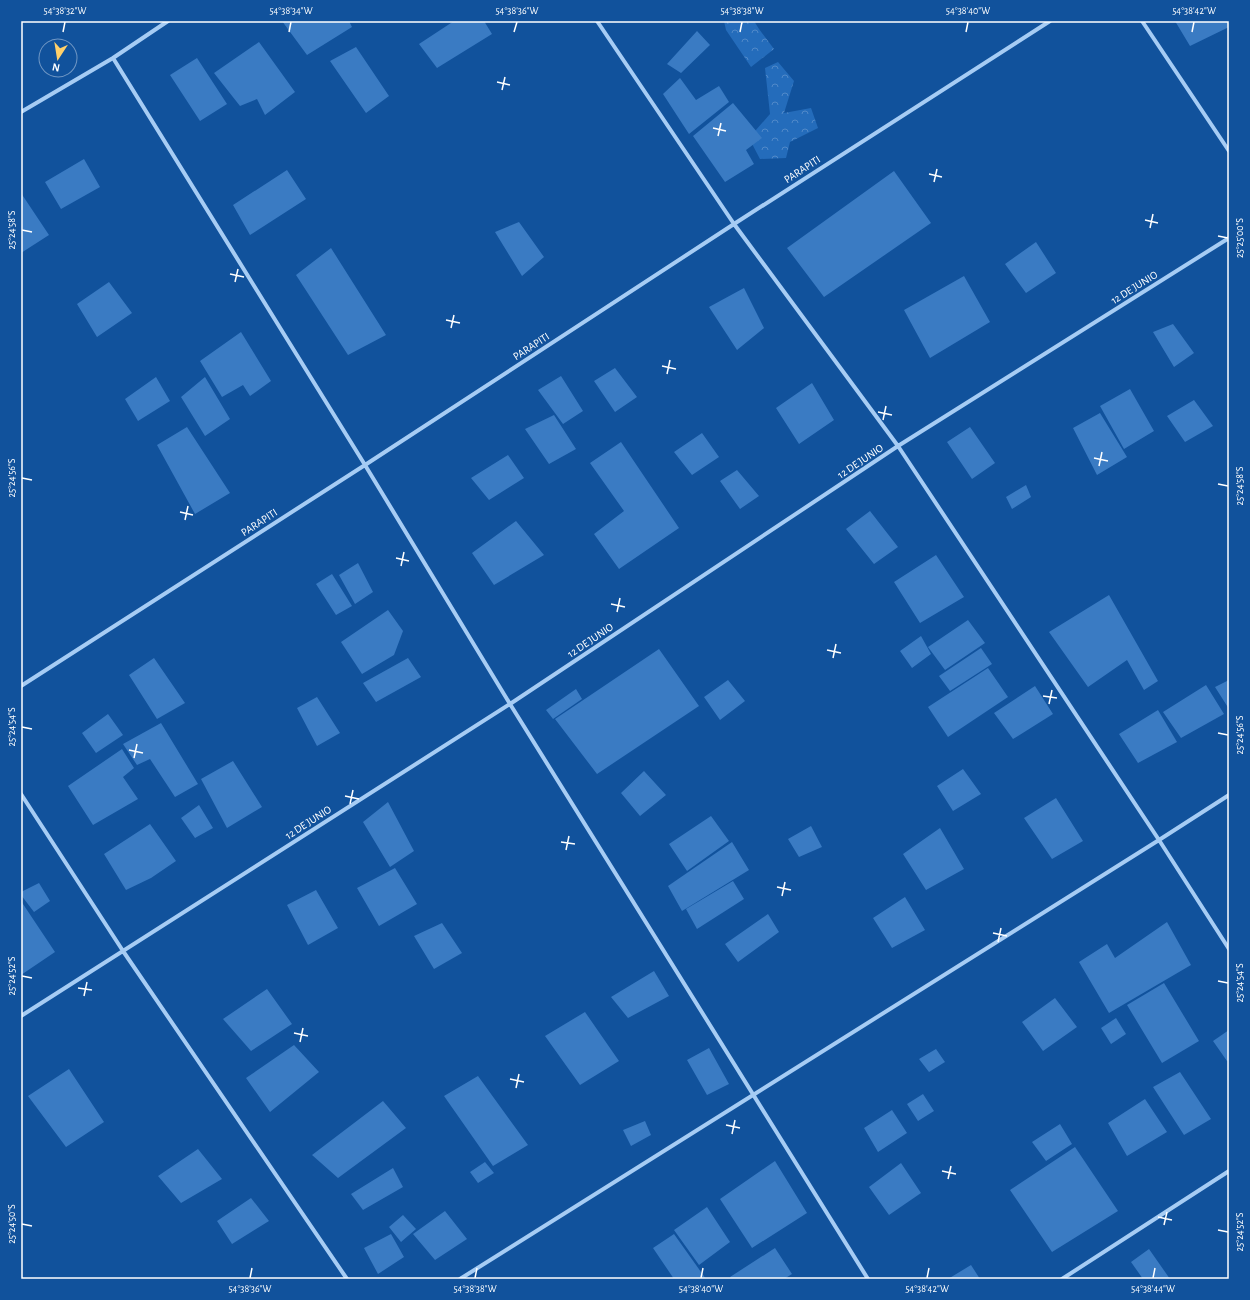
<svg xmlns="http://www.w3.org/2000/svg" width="1250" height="1300" viewBox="0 0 1250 1300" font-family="'Alegreya Sans',sans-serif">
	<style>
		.forest { fill: url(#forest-crowns) }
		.building { fill: #3a7bc3 }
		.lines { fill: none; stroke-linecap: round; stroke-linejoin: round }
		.street { stroke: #a6ccf4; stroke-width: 4 }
		.ticks { fill: none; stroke: #fff; stroke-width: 1.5 }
		.labels { text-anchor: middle; stroke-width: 3; stroke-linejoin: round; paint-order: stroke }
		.street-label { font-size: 11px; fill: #fff; stroke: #11529c }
		.neatline { fill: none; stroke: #fff; stroke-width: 1.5 }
		.ticks-label { font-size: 10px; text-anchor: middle; fill: #fff }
	</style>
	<defs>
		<pattern id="forest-crowns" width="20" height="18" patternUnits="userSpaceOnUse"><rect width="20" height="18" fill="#246cbb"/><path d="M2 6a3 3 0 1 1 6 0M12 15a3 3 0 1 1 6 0" fill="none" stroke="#5089c9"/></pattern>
	</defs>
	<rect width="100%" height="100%" fill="#11529c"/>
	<path class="forest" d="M724 21H754L759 29 774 49 751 67 726 30Z
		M778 62 794 81 784 113 811 108 818 128 790 142 786 158 760 159 749 138 770 114 765 68Z"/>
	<path class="building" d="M282 21H349L352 27 307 55Z
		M454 21H484L492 34 437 68 419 44Z
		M1175 21H1229V27L1190 46Z
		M697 31 710 45 681 73 667 64Z
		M259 42 295 92 265 115 257 99 240 106 214 73Z
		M356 47 389 96 366 113 330 61Z
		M197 58 227 104 200 121 170 75Z
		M680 78 696 100 719 86 729 102 689 134 663 94Z
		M733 103 762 138 746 150 754 164 725 182 693 136Z
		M84 159 100 187 61 209 45 182Z
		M287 170 306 199 250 235 233 205Z
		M894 171 931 223 824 297 787 248Z
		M21 193 49 235 21 253Z
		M519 222 544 257 522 276 495 232Z
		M1036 242 1056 273 1026 293 1005 264Z
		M331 248 386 335 348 355 296 275Z
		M964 276 990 322 930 358 904 310Z
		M109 282 132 313 97 337 77 304Z
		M744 288 764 328 737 350 709 307Z
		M1173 324 1194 353 1174 367 1153 332Z
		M241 332 271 381 250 396 243 385 222 397 200 361Z
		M615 368 637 397 615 412 594 381Z
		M561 376 583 411 563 424 538 390Z
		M156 377 170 401 138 421 125 399Z
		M205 377 230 419 205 436 181 397Z
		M812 383 834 420 799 444 776 408Z
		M1130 389 1154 431 1124 449 1100 406Z
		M1194 400 1213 426 1185 442 1167 416Z
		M1100 413 1127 457 1097 475 1073 428Z
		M554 415 576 449 549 464 525 429Z
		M187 427 230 493 195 514 157 445Z
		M970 427 995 463 972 479 947 442Z
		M702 433 719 457 692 475 674 452Z
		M621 442 679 528 619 569 594 534 624 511 590 463Z
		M508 455 524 478 489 500 471 478Z
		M737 470 759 496 740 509 720 481Z
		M1026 485 1031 497 1012 509 1006 497Z
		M870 511 898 547 874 564 846 529Z
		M516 521 544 555 494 585 472 553Z
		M936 555 964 597 920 623 894 582Z
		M358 563 373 592 355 604 339 575Z
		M332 574 352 606 336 615 316 584Z
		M1109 595 1158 681 1144 690 1127 660 1088 687 1049 632Z
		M388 610 403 631 394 655 362 674 341 642Z
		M968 620 985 643 945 670 928 647Z
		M921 636 931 654 912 668 900 651Z
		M981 648 992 664 950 691 939 676Z
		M659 649 699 706 597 774 555 719Z
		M154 658 185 703 157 719 129 675Z
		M408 658 421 677 376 702 363 683Z
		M988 668 1008 697 948 737 928 707Z
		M728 680 745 701 720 720 704 697Z
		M1229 680V709L1215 687Z
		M1206 685 1224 714 1181 738 1163 712Z
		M1035 686 1053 714 1013 739 994 713Z
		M576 689 582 699 553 719 546 710Z
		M317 697 340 733 317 746 297 708Z
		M1158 710 1177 742 1138 763 1119 734Z
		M108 714 123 735 96 753 82 733Z
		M161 723 198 784 175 797 150 759 137 765 123 744Z
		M122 749 134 768 123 777 138 799 93 825 68 786Z
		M233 761 262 807 227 828 201 779Z
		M963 769 981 794 953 811 937 786Z
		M644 771 666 795 640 816 621 793Z
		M1056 798 1083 841 1052 859 1024 818Z
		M388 802 414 851 390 867 363 822Z
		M199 805 213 828 195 838 181 818Z
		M711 816 729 841 687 871 669 844Z
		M150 824 176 861 151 878 126 890 104 854Z
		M811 826 822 847 799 857 788 839Z
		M940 828 964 869 926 890 903 854Z
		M732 842 749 870 682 911 668 886Z
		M395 868 417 904 379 926 357 888Z
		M733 881 744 899 697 929 686 909Z
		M39 883 50 901 34 912 21 895V892Z
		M316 890 338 928 308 945 287 905Z
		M905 897 925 930 892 948 873 918Z
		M21 901 55 952 21 975Z
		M768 914 779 932 738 962 725 944Z
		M1167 922 1191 965 1109 1013 1079 962 1107 944 1115 958Z
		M442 923 462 953 434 969 414 936Z
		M654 971 669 996 628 1018 611 997Z
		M1164 983 1199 1041 1162 1063 1127 1005Z
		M267 989 292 1024 251 1051 223 1019Z
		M1055 998 1077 1027 1043 1051 1022 1022Z
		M585 1012 619 1061 580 1085 545 1036Z
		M1116 1018 1126 1034 1111 1044 1101 1028Z
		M1229 1030V1060L1227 1061 1213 1041Z
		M294 1045 319 1072 270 1112 246 1078Z
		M709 1048 729 1084 707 1095 687 1060Z
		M936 1049 945 1062 929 1072 919 1059Z
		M69 1069 104 1122 66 1147 28 1096Z
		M1180 1072 1211 1119 1184 1135 1153 1087Z
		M478 1076 528 1145 493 1166 444 1096Z
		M923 1094 934 1111 918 1121 907 1104Z
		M1145 1099 1167 1132 1127 1156 1108 1123Z
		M383 1101 406 1128 338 1178 312 1155Z
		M892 1110 907 1133 878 1152 864 1128Z
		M645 1121 651 1135 631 1146 623 1130Z
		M1060 1124 1072 1144 1046 1161 1032 1142Z
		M1075 1147 1118 1211 1052 1252 1010 1190Z
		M198 1149 222 1179 181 1203 158 1176Z
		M775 1161 807 1213 752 1248 720 1199Z
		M485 1162 494 1173 478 1183 470 1172Z
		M901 1163 921 1193 889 1215 869 1187Z
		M393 1168 403 1187 363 1210 351 1194Z
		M251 1198 269 1221 232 1244 217 1221Z
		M707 1207 730 1242 699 1265 674 1230Z
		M445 1211 467 1239 435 1260 413 1234Z
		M403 1215 416 1229 401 1242 389 1227Z
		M391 1234 404 1257 378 1274 364 1248Z
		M674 1234 706 1279H674L653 1248Z
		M775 1248 792 1274 784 1279H731L730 1277Z
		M1149 1249 1170 1279H1143L1131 1262Z
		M971 1265 980 1279H948Z"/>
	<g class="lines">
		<path class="street" d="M597 21 734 224 898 446 1159 840 1229 949
			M1142 21 1229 151
			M113 58 365 465 510 704 868 1279
			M21 112 113 58 168 21
			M21 686 365 465 734 224 1050 21
			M21 794 123 951 347 1279
			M21 1016 510 704 898 446 1229 238
			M460 1279 1159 840 1229 795
			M1062 1279 1229 1171"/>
	</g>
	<path class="ticks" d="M63 32 65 22M289 32 291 22M514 32 517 22M740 32 742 22M966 32 968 22M1192 32 1194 22M497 82 510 85M502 90 505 77M713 128 726 131M718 136 721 123M929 174 942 177M934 182 937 169M1145 220 1158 223M1150 228 1153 214M22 230 32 232M1218 236 1228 238M230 274 244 277M235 282 238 269M446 320 460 323M451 328 454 315M662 366 676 369M667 374 670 360M878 412 892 415M883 420 886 406M1094 458 1108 461M1099 466 1102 452M22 478 32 480M1218 484 1228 486M180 512 193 515M185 520 188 506M396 558 409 561M401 566 404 552M611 604 625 607M617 612 620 598M827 650 841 653M833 658 836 644M1043 696 1057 698M1049 704 1052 690M22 727 32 729M1218 733 1228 735M129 750 143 753M134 758 137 744M345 796 359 799M350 804 353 790M561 842 575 844M566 850 569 836M777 887 791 890M782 896 785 882M993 933 1007 936M998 942 1001 928M22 976 32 978M1218 981 1228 983M78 988 92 990M84 996 87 982M294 1033 308 1036M300 1042 303 1028M510 1079 524 1082M516 1088 519 1074M726 1125 740 1128M732 1134 735 1120M942 1171 956 1174M948 1179 951 1166M1158 1217 1172 1220M22 1224 32 1226M1164 1225 1167 1212M1218 1230 1228 1232M250 1278 252 1268M475 1278 477 1268M701 1278 703 1268M927 1278 929 1268M1153 1278 1155 1268"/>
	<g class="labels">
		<g class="street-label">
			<text transform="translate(802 169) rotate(-33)" y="4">PARAPITI</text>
			<text transform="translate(1134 287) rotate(-32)" y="4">12 DE JUNIO</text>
			<text transform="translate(531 346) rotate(-33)" y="4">PARAPITI</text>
			<text transform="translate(860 461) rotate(-34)" y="4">12 DE JUNIO</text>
			<text transform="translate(259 522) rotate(-33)" y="4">PARAPITI</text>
			<text transform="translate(590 640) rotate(-34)" y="4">12 DE JUNIO</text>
			<text transform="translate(308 822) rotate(-33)" y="4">12 DE JUNIO</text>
		</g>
	</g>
	<rect width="1250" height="1300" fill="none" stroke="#11529c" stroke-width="44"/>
	<g transform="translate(58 58) rotate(192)"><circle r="19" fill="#11529c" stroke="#7097c4"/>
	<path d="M0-3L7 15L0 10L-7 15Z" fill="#ffd06a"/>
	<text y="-6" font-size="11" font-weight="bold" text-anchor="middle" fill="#ffffff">N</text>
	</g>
	<rect x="22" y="22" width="1206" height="1256" class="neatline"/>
	<g class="ticks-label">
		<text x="65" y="14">54°38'32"W</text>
		<text x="291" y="14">54°38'34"W</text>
		<text x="517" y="14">54°38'36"W</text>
		<text x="742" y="14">54°38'38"W</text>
		<text x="968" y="14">54°38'40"W</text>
		<text x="1194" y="14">54°38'42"W</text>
		<text transform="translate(11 230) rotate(-90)" y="4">25°24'58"S</text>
		<text transform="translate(1239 238) rotate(-90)" y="4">25°25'00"S</text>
		<text transform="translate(11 478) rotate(-90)" y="4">25°24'56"S</text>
		<text transform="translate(1239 486) rotate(-90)" y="4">25°24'58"S</text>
		<text transform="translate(11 727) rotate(-90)" y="4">25°24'54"S</text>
		<text transform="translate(1239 735) rotate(-90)" y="4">25°24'56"S</text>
		<text transform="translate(11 976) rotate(-90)" y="4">25°24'52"S</text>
		<text transform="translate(1239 983) rotate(-90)" y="4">25°24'54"S</text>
		<text transform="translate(11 1224) rotate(-90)" y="4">25°24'50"S</text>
		<text transform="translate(1239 1232) rotate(-90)" y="4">25°24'52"S</text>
		<text x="250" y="1292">54°38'36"W</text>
		<text x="475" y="1292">54°38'38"W</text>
		<text x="701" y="1292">54°38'40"W</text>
		<text x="927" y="1292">54°38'42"W</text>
		<text x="1153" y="1292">54°38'44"W</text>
	</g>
</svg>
